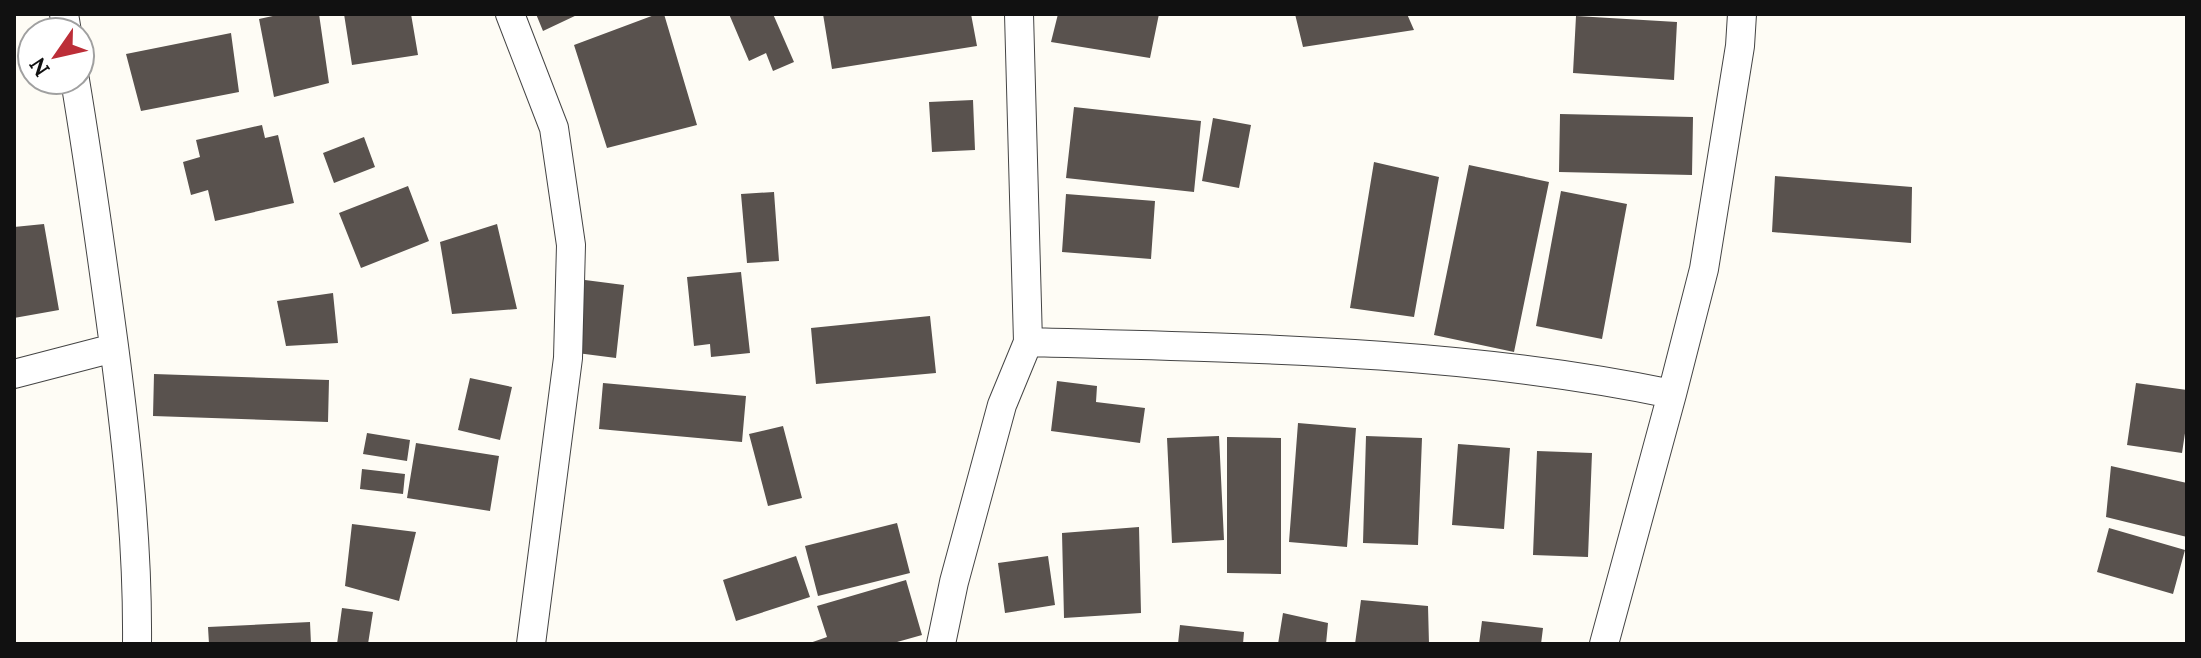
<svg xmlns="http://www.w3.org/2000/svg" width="2201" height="658" viewBox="0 0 2201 658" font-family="Lora,serif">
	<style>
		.building { fill: #59524e }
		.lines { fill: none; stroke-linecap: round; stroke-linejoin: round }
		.street-casing { stroke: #444; stroke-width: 30 }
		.street { stroke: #fff; stroke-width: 28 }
	</style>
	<rect width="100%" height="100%" fill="#fefcf5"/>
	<path class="building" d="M282 14H319L329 83 274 97 259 19Z
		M344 14H411L418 55 352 65Z
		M536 14H579L543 31Z
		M657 14H664L697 125 607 148 574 45Z
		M729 14H773L794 62 773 71 766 53 749 61Z
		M823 14H971L977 46 832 69Z
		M1058 14H1159L1150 58 1051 42Z
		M1295 14H1407L1414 30 1303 47Z
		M1576 16 1677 22 1674 80 1573 73Z
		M231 33 239 92 141 111 126 54Z
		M973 100 975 150 932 152 929 102Z
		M1074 107 1201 121 1194 192 1066 178Z
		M1560 114 1693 117 1692 175 1559 172Z
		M1213 118 1251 125 1239 188 1202 181Z
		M262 125 265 138 278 135 294 203 215 221 208 190 191 195 183 162 200 157 196 140Z
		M364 137 375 167 334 183 323 153Z
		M1374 162 1439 177 1414 317 1350 308Z
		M1469 165 1549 182 1514 352 1434 335Z
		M1775 176 1912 187 1911 243 1772 232Z
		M408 186 429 241 361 268 339 213Z
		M1561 191 1627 204 1602 339 1536 326Z
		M774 192 779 261 747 263 741 194Z
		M1066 194 1155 201 1151 259 1062 252Z
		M44 224 59 310 14 318V227Z
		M497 224 517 309 452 314 440 242Z
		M741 272 750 353 711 357 710 344 694 346 687 277Z
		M585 280 624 285 616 358 577 353Z
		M333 293 338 343 286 346 277 301Z
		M930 316 936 373 816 384 811 328Z
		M154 374 329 380 328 422 153 416Z
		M470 378 512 387 500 440 458 430Z
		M1057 381 1097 386 1096 402 1145 408 1140 443 1051 431Z
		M603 383 746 396 742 442 599 429Z
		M2136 383 2187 390V420L2182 453 2127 445Z
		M1298 423 1356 428 1347 547 1289 542Z
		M783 426 802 498 768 506 749 434Z
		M367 433 410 440 407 461 363 454Z
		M1219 436 1224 540 1172 543 1167 438Z
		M1366 436 1422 438 1418 545 1363 543Z
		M1227 437 1281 438V574L1227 573Z
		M416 443 499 456 490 511 407 498Z
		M1458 444 1510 448 1504 529 1452 525Z
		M1537 451 1592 453 1588 557 1533 555Z
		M2111 466 2187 483V537L2106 517Z
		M362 469 405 474 403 494 360 489Z
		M897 523 910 573 818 596 805 546Z
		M352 524 416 532 399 601 345 586Z
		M1139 527 1141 613 1064 618 1062 533Z
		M2109 528 2185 550 2173 594 2097 572Z
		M796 556 810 597 736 621 723 580Z
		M1048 556 1055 605 1005 613 998 563Z
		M906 580 922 635 890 644H807L827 637 817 606Z
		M1361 600 1428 606 1429 644H1355Z
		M342 608 373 612 368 644H337Z
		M1283 613 1328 623 1326 644H1278Z
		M1482 621 1543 628 1541 644H1479Z
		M310 622 311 644H209L208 627Z
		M1180 625 1244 632 1243 644H1178Z"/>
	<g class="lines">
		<g class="street-casing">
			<path id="street" d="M64 14 67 32
				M510 14 554 128 571 245 568 358 531 644
				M75 80C90 169 102 257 114 346 127 445 138 544 137 644
				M1028 342C1243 348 1461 350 1672 394L1704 269 1740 46 1742 14
				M14 374 114 348
				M941 644 954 582 1002 405 1028 342 1019 14
				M1604 644 1672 394"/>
		</g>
		<use href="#street" class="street"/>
	</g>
	<rect width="2201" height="658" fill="none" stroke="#111111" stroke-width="32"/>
	<g transform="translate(56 56) rotate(236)"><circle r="38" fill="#ffffff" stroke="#a0a0a0" stroke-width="2"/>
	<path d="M0-6L14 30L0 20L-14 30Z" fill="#bc2e38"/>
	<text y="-12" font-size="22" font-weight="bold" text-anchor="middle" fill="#111111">N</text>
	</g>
</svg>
